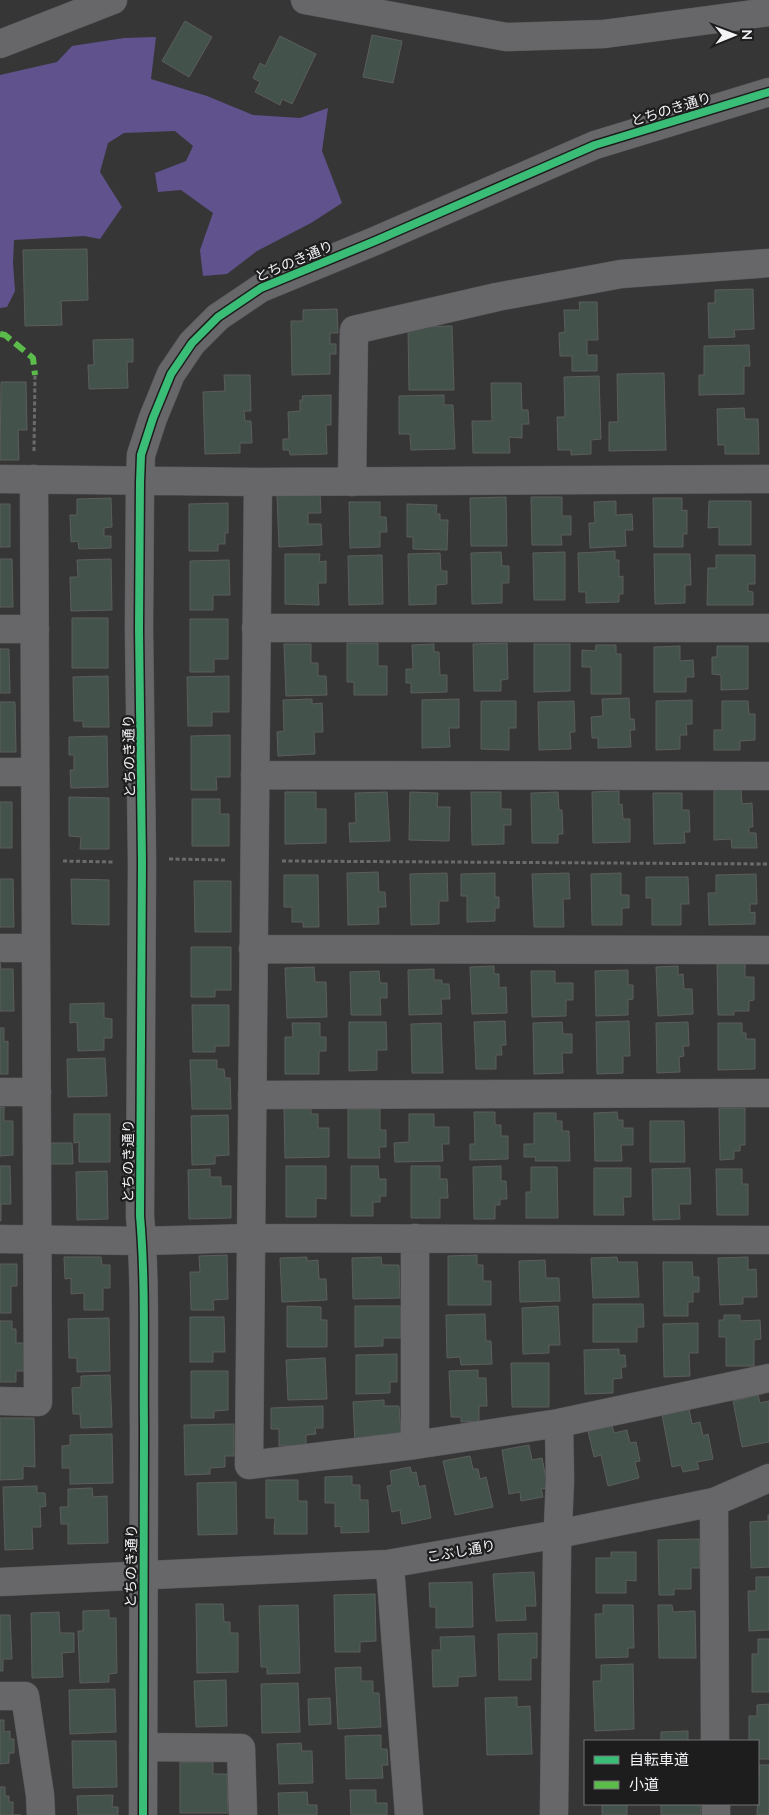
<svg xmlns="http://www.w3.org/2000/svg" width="769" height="1815" viewBox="0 0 769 1815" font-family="Mulish,'Noto Sans JP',sans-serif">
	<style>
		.forest { fill: #60538d }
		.building { fill: #43524b; stroke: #5c5d5d }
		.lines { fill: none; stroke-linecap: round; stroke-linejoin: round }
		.minor-casing { stroke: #555557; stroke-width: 29 }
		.path { stroke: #6b6b6c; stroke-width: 3; stroke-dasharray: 4 2.5; stroke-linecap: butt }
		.minor { stroke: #676769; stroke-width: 28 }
		.quiet { stroke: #5cbc4b; stroke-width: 6; stroke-dasharray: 12 6; stroke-linecap: butt }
		.cycleway-casing { stroke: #1d1d1e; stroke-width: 11 }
		.cycleway { stroke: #3abd76; stroke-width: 8 }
		.labels { text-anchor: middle; stroke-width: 4.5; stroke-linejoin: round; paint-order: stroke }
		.street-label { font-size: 14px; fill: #f3f2f5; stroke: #1d1d1e }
	</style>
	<rect width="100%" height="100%" fill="#363637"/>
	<path class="forest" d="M156 37 151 79 207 96 253 115 300 118 328 108 322 151 342 203 311 223 257 251 227 274 203 276 200 250 213 213 181 190 158 192 155 173 186 161 193 146 175 131 124 133 108 143 100 172 122 207 100 239 84 236 14 240 13 263 15 291 7 307 0 308V75L57 62 72 46 124 38Z"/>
	<path class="building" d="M185 21 212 37 189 77 162 61Z
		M372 35 402 41 393 83 363 77Z
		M280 36 316 54 292 104 282 99 280 105 255 92 260 82 253 78 260 63 265 66Z
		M87 249 88 300 61 301 62 325 25 326 23 250Z
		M753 289 754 329 734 330 735 337 709 338 708 303H715V290Z
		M579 302H597L598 340H587V355H597V371H572V356H560L559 333 565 332 564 310H580Z
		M337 309 338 333H330V344H336V354H330V374L292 375 291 321H303V310Z
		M452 326 454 390H409L408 327Z
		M133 339V362H127L128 388 89 389 88 365H94L93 340Z
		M749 345 750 366H744V394L699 395V375H704V346Z
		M664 373 666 450 609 451V422H618L617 374Z
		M224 375H250L251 411H244L245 421H251L252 443H240V453L205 454 203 392 225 391Z
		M599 376 601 439 591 440V454L571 455V450H558L557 417H565L564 377Z
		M1 382H26L27 430H18L19 460H0Z
		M491 383H521L522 410H528L529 424H522V438L509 437 510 453H473L472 421H492Z
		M331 395V425H326L327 454 290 455 289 450H283V439H289L288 412 300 411V400H303L302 396Z
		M444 395V405H453L455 449 411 450 410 434H399V396Z
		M744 408 745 419H758L759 454H725V445H718L717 409Z
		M320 493 321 513H308V524H321L322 545 279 547 277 495Z
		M506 497 507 546H471L470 498Z
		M531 497H562V516H571V535H561L562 545H532Z
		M111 498 112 527 104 528V536H111V548L79 549 78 541 71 542 70 515H77V499Z
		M653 498H682V511L687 510V534H683V547H654Z
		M616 501V515L632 514 633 530H625L626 546 590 548 589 523H595L594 502Z
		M709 501H751V545H719V527L708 528Z
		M349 502H380V517H386L387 532H380V547L350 548Z
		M228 503V533H225V544H218V551H189V504Z
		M0 504H10V547H0Z
		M407 504 437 505 436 514H440V520H448L447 550 413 549V537H407Z
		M615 551V560H619V577L623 576V594H619V602L586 603V592H579L578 553Z
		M501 552 502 566H509V583H502V603L472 604 471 553Z
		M565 552V600H534L533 553Z
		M440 553 441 571H447V584L436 585V604L409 605 408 554Z
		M285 554H320L319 562 326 561V583H318L319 605 285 604Z
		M654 554H690L691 585H685V603L655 604Z
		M382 555 383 604 349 605 348 556Z
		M716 555H755V584H748V591L753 592V605H707L708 568H716Z
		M0 559H12L13 607H0Z
		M111 559 112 610 71 611 70 577H78L77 560Z
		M229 560 230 595H213V610H190V561Z
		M72 618H108V668H72Z
		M190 619H228V659H214V672H190Z
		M347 643H378V666H387V695H354V682H347Z
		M507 643 508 679 501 680V691H474L473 644Z
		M284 644H311V663H318V676H326L327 695 286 696Z
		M434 644V652H439L440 675H447V692L411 693V683H406V669H413L412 645Z
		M534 644H570V691L534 692Z
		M596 645H616V654H621V694H591V667H582V650L595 651Z
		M680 646V661L693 660 694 677H686V692H654V647Z
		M717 646H748V689L721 690V675L712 674V657H717Z
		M0 649H9L10 693H0Z
		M108 676 109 727H83V721H74L73 677Z
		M229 676V712H212V726H188L187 677Z
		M629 698 630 719H634L635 730H630L631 747 598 748V738H592L591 717 603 716 602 699Z
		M312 699V704L322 703 323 732H314L315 754 278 756 277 732 284 731 283 700Z
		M459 699V728H449L450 747 422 748V700Z
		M692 700V724H686L687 735H680V749L656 750V701Z
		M481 701H516V728H509V750L481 749Z
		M574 701 575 732H570L571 749 539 750 538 702Z
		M722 701H748L749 714H755V740L740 741V750H714V730H722Z
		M0 702H15L16 752H0Z
		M230 735V777H216L217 790H191V736Z
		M107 736 108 787 71 788 70 770H74V755H69V737Z
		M714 789H741L742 804 752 803 753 827H749V833H756L757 848H732L731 839 714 840Z
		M619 791V805L622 804 623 819H630V842L593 843 592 792Z
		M285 792H316V809H326V843L285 844Z
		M387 792 390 841 350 842 349 823H356L355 793Z
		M410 792 438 793 437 807H450L449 841 409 840Z
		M471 792H501V809H511V825H504V844L472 845Z
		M558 792 559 810H562L563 834H558V843H532L531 793Z
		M653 793H682V810H689L690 832H684L685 843 654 844Z
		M69 797 109 798V849H80L81 837 69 836Z
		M192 799H220V814H229V846H192Z
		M0 802H12V848H0Z
		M378 872 379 892H385L386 907H378L379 924 348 925 347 873Z
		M447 873 448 901H439V924L411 925 410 874Z
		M495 873V897H499V908H495V921L467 922V896H461V874Z
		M569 873 570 899H563L564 927H534L532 874Z
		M621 873V895H629V908H622V925H592L591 874Z
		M756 874 757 904H750V913L755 912V924L709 925 708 893H716V875Z
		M284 875H318L319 927H303V922H292V907H284Z
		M646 877H688L689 904H681V925H652V898H646Z
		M0 879H13L14 927H0Z
		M71 879 109 880V925L72 924Z
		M194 881H231V932H195Z
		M191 947H231V990H215V997H191Z
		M0 963 1 969H13L14 1011H0Z
		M717 963H745V977H754V1000L749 1001V1011H734V1015H718Z
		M494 966V974H499V988L506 987 507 1013 472 1014 470 967Z
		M678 966V975L683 974 684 989H692L693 1014 658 1016 656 967Z
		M314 967 315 982H326L327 1017 287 1018 285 968Z
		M434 969V980H442V984H449L450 999H441L442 1014 409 1015 408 970Z
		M628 970V985H633V999L628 1000V1015L596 1016 595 971Z
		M379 971 380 983H387V998H380L381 1015H351L350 972Z
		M531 971H555V983H573V1000H566V1016L532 1017Z
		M104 1003V1018L112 1019V1038H104V1050L78 1051 77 1022 70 1023V1004Z
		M192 1005H229V1046H215V1052H193Z
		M505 1021 506 1045H501L502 1055H496V1069H476L474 1022Z
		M629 1021 630 1056H623V1073L597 1074 596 1022Z
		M349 1022H386L387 1050H377V1070L349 1071Z
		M562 1022 563 1034H572V1053H562L563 1073 534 1074 533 1023Z
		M688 1022 689 1046H683L684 1056 679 1057 680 1072 657 1073 656 1023Z
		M292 1023H320V1037H326V1051H319V1074H285V1037H293Z
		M441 1023 443 1073H412L411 1024Z
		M718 1023H742V1033H746V1039H755V1069L718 1070Z
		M0 1028H4V1042L8 1041V1074H0Z
		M105 1058 107 1096 68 1097 67 1059Z
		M190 1060H217V1069H224L225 1078H230L231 1109H192Z
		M0 1107H4V1121H13V1155L0 1156Z
		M284 1108H311V1114H318V1128H329V1157L285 1158Z
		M719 1108H745V1145H740V1151H734V1159L720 1160Z
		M348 1109H380V1130H386V1147H379L380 1158H348Z
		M474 1112H495V1125H501V1136H508V1159L470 1160V1144H475Z
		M617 1112 618 1120H623V1128H633V1145H621L622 1161H595L594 1113Z
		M534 1113H556V1121H562V1131H569L570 1161H535L536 1157H524V1144H534Z
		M74 1114H110V1162H79V1142L74 1143Z
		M409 1114H434V1127H449V1144H442L443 1161 395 1162 394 1143 409 1142Z
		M228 1115 229 1155 215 1156V1164L192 1165 191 1116Z
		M650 1121H684L685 1162H650Z
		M49 1143H72L73 1164H49Z
		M0 1166H10L11 1204H1V1221H0Z
		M286 1166H326V1199L316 1198V1217H286Z
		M351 1166H378L379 1179H386V1196H380V1202H373V1216H351Z
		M411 1166H440V1179H447L448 1198H440V1218H411Z
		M501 1166V1181H506L507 1199H500V1205H495V1219H474L473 1167Z
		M531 1167H557L558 1218H526V1192H531Z
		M594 1168H631V1197H623L624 1215H594Z
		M690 1168 691 1204H679L680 1219 653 1220 652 1169Z
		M210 1169V1177H221V1186H231V1218L189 1219 188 1170Z
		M716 1169H742V1184H748V1215H717Z
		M107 1171 108 1219 77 1220 76 1172Z
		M227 1255 228 1299 213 1300 214 1310H191L190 1272H200L199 1256Z
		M477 1255V1265H483V1281H491V1305H448V1256Z
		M64 1257H101L102 1265H110V1288H103V1310H84V1293L71 1294V1278L65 1279Z
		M307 1257V1261L318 1260 319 1279H326L327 1300 282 1302 280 1258Z
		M381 1257 382 1265H399L400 1298 353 1299 352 1258Z
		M617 1257 618 1262H637L639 1297 593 1298 591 1258Z
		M748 1257V1270L756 1269 757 1297H743V1304L720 1305 718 1258Z
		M545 1260 546 1278H559L560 1301 520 1302 519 1261Z
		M663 1262H692L693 1277H699V1292H693V1302H688V1316H664Z
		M0 1264H17V1286H11V1313H0Z
		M593 1304H643L644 1327H637V1342H593Z
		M287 1306 321 1307V1320H327V1347H287Z
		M355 1306H401V1338H383V1346L355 1347Z
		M558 1306 560 1345H549V1353L523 1354 522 1308Z
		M485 1314 486 1341H491L492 1364 461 1365 460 1357 447 1358 446 1315Z
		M724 1315H740V1321L760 1320 761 1339 754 1340V1366H726V1337H719V1320H724Z
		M190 1317H224L225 1352H213V1362H190Z
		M109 1318 110 1371 77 1372V1358H69L68 1319Z
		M0 1321H12V1329H16V1343H24V1371H16V1382H0Z
		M698 1323V1353H689L690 1376 664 1377 663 1324Z
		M619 1349V1355H625L626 1367H621L622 1378 613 1379V1393L585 1394 584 1350Z
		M397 1354V1382H390V1393L356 1394V1355Z
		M325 1358 327 1399 288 1400 286 1360Z
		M511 1363H549V1407H512Z
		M478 1370V1378H486L487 1406H479V1421L461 1422V1417H451L449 1371Z
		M191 1371H228V1410L214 1411V1418H191Z
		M110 1375 112 1427 81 1428 80 1414H73L72 1388 81 1387V1376Z
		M758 1395 760 1403 769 1401V1442L742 1447 733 1401Z
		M384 1400V1406H399L401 1435 355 1442 353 1402Z
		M323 1406V1428H315L316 1434 306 1435V1445L279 1446V1429H271V1408Z
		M689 1409 692 1424 700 1422 703 1436 708 1434 713 1459 697 1462 699 1469 683 1472 681 1465 672 1467 662 1415Z
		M0 1418H34L35 1467 23 1466V1479L0 1480Z
		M234 1424V1456H225V1467L210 1468V1474L185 1475 184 1425Z
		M612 1425 614 1433 627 1430 630 1443 636 1442 640 1461 635 1462 639 1478 608 1486 601 1455 594 1457 588 1431Z
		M112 1434 113 1483 70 1484V1468H62V1446L70 1445V1435Z
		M529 1445 532 1460 542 1458 548 1488 541 1489 543 1497 521 1501 520 1492 509 1494 502 1450Z
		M470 1456 473 1469H478L480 1479 486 1477 493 1507 455 1515 443 1461Z
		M410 1467 412 1473 416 1472 419 1487 425 1485 431 1518 402 1524 400 1510 392 1512 387 1486 392 1485 390 1471Z
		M352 1476V1485H360V1500H368L369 1532 341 1533V1526L335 1527V1503H325V1477Z
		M266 1480H298V1501H307V1534H274L275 1518H266Z
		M236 1482 237 1534 198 1535 197 1483Z
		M37 1486V1493H45L46 1506 40 1507 41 1527H32L33 1549 5 1550 3 1487Z
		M92 1488 93 1497 107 1496 108 1543 68 1544V1524H61L60 1507H68V1489Z
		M768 1515H769V1567L751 1568 750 1522 768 1521Z
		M699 1539 700 1568H691V1589H674V1595H659L658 1540Z
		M611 1552H636V1581L626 1580V1593H596V1558H611Z
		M534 1572 536 1606H525L526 1620 496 1621 493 1574Z
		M756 1577H769V1630L749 1631 748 1591H756Z
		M472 1582 473 1627 436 1628V1607H430L429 1583Z
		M375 1594 376 1641 360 1642V1652H335L334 1595Z
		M196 1604H223L224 1622H230V1633H238V1672L197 1673Z
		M298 1605 300 1673 267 1674V1667H261L259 1606Z
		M603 1605H633L634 1648H628V1657L596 1658 595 1614H603Z
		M658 1605H672L673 1612 695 1611 696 1658H659Z
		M109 1610V1618H116L117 1673 109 1674V1682L80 1683 78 1631H83V1611Z
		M59 1612 60 1633H74V1652L62 1653 63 1677 32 1678 31 1613Z
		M0 1615H10L12 1659H3V1671H0Z
		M537 1633V1658H531V1680H499L498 1634Z
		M474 1636 476 1676 458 1677V1686L433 1687 432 1650H441L440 1637Z
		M758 1639H769V1692H752V1654H758Z
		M633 1664 634 1729 595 1731 593 1681H601V1665Z
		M361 1667V1681H373V1693H379L381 1727 338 1729 335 1668Z
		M226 1680 227 1726 196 1727 194 1681Z
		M298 1683 300 1732 262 1733 261 1684Z
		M115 1689 116 1732 70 1734 69 1690Z
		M517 1697V1707L530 1706 532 1754 487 1755 485 1698Z
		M330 1698 331 1724 309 1725 308 1699Z
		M769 1704V1759H758V1741H749V1716H757V1705Z
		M0 1720H4V1732L10 1731V1739H14V1753H9V1763L0 1764Z
		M688 1731V1741H661V1732Z
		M381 1735V1749H387L388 1765H382L383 1778 346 1779 345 1736Z
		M72 1741H116L117 1787 73 1788Z
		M301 1743 302 1751H312L313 1783 279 1784 277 1744Z
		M180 1762H213V1774H227L228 1813H180Z
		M759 1765H769V1815H757Z
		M0 1787H5V1796H9V1802H13V1815H21H0Z
		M350 1790H376V1803H387V1815H351Z
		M307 1792 308 1805H317V1815H279L278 1793Z
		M113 1795 112 1807H118V1815H78L77 1796Z
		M602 1804H627V1815H602Z
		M661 1804H701V1815H661Z"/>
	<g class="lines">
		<g class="minor-casing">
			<path id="minor" d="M305 0 506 37 604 34 769 12
				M0 44 113 0
				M0 479 258 482 769 479
				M258 482 249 1465 415 1445 559 1423 769 1378
				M352 482 354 330 497 297 621 274 769 263
				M256 628H769
				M0 629H35
				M0 772H35
				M255 775 769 776
				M0 948H36
				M253 949 769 950
				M0 1092H37
				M252 1095 769 1093
				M0 1239 142 1241 251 1238 769 1240
				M0 1401 38 1402 34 479
				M415 1445V1238
				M714 1502 715 1741
				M388 1564 391 1580 409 1815
				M0 1582 388 1564 558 1534 714 1502 769 1478
				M0 1696H25L40 1795 41 1815
				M143 1747 241 1748 243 1815
				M716 1804V1815
				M143 1815C143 1686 144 1557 144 1428 143 1357 146 1286 140 1216L142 862 139 629 140 482 141 455 153 418 171 374 192 343 218 317 261 288 375 241 595 145 769 92
				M554 1815 557 1549 560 1480 559 1423"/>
		</g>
		<path class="path" d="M34 451 35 375
			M169 859 226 860
			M63 861 114 862
			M282 861 769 864"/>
		<use href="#minor" class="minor"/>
		<path class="quiet" d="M0 334 5 335 33 358 35 375"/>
		<g class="cycleway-casing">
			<path id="cycleway" d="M143 1815C143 1686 144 1557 144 1428 143 1357 146 1286 140 1216L142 862 139 629 140 482 141 455 153 418 171 374 192 343 218 317 261 288 375 241 595 145 769 92"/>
		</g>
		<use href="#cycleway" class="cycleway"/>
	</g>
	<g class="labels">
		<g class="street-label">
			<text transform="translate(671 109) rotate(-17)" y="5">とちのき通り</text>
			<text transform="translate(294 261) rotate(-23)" y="5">とちのき通り</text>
			<text transform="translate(129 756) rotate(-91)" y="5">とちのき通り</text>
			<text transform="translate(128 1161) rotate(-90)" y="5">とちのき通り</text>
			<text transform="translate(461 1551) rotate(-10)" y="5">こぶし通り</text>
			<text transform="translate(131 1566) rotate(-89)" y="5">とちのき通り</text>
		</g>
	</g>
	<rect x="584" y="1740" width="175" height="65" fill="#1d1d1e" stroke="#737274"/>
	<rect x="594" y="1756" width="25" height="8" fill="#3abd76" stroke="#737274"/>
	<text x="629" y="1765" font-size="15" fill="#f3f2f5">自転車道</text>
	<rect x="594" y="1781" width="25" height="8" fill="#5cbc4b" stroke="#737274"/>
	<text x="629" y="1790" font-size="15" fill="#f3f2f5">小道</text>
	<g transform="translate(734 35) rotate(89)" stroke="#1d1d1e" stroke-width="4" paint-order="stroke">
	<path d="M0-4L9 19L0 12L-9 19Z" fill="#f3f2f5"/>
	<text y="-8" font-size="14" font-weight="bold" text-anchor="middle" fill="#f3f2f5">N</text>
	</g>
</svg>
